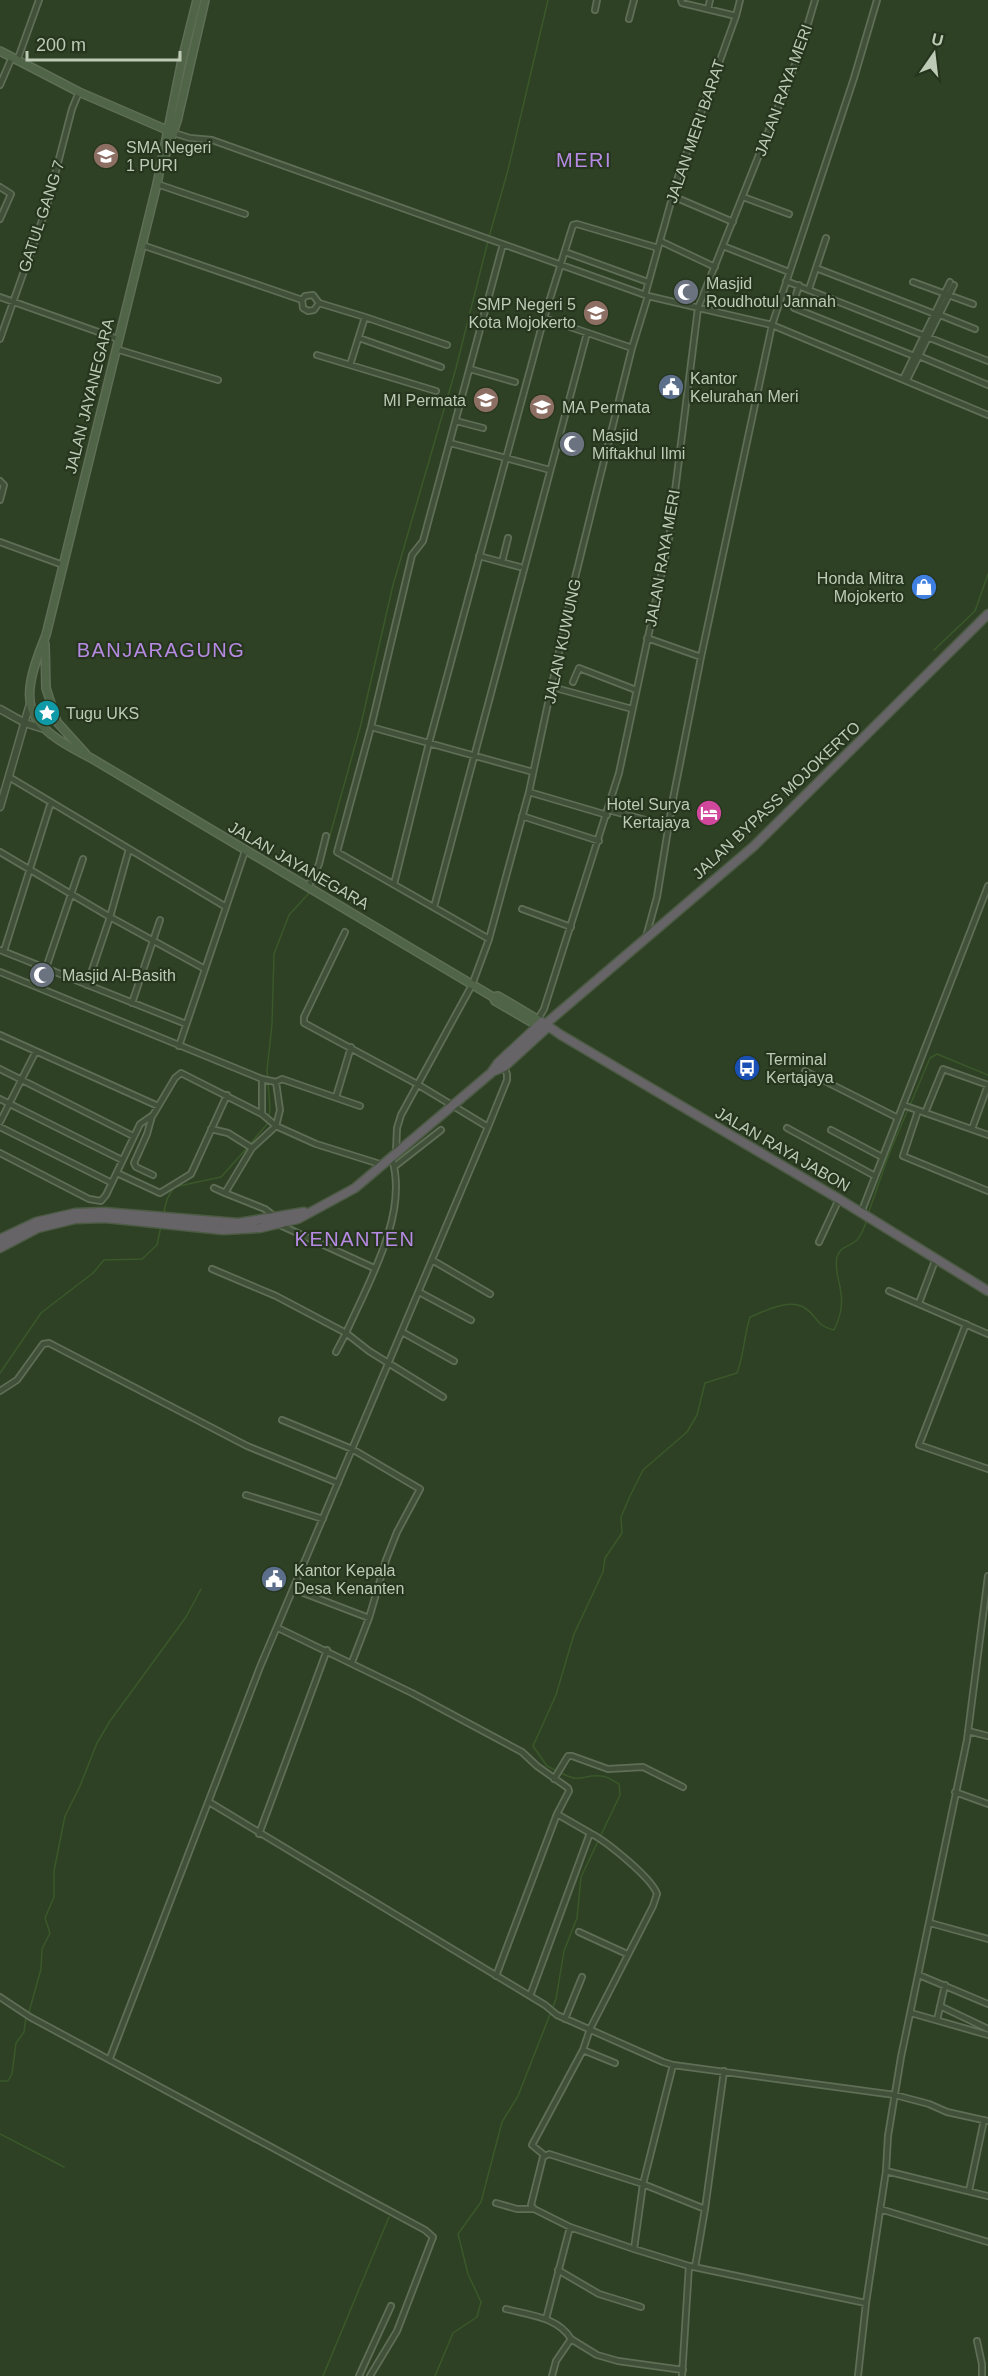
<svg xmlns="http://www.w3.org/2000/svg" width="988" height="2376" viewBox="0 0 988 2376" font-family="Arial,sans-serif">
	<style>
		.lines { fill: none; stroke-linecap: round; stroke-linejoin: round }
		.stream { stroke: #3a582a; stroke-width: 1.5 }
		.minor-casing { stroke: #5f6e57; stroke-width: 8 }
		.tertiary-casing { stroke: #5f6e57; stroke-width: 9 }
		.secondary-casing { stroke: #5f6e57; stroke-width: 10 }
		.trunk-casing { stroke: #4c5b44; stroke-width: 11 }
		.minor { stroke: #415139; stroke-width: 4.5 }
		.tertiary { stroke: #415139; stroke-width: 6 }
		.secondary { stroke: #506447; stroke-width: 7 }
		.trunk { stroke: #666467; stroke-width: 8 }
		.labels { text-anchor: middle; stroke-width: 4.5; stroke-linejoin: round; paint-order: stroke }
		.street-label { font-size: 16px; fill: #bdcbb6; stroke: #26361e }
		.poi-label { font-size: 16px; fill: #bdcbb6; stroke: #26361e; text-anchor: start }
		.quarter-label { font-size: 20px; letter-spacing: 1.5px; fill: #b68ae2; stroke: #26361e }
	</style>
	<rect width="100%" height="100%" fill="#2f4125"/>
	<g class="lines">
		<path class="stream" d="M489 237 508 170 548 0
			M934 650 975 611 988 574
			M313 888 322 864 361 724 393 585 456 368 488 241
			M910 1105 930 1058 937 1054 988 1075
			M269 1118 270 1108 267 1070 272 1024 274 954 289 915 310 892
			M250 1144 268 1123
			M164 1212 167 1199 174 1187 221 1177 247 1148
			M868 1214 889 1154 908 1109
			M0 1373 41 1313 93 1273 104 1260 142 1259 157 1245 161 1226
			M557 1771 547 1766 533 1746 556 1695 574 1634 603 1572 605 1558 622 1533 621 1517 630 1496 643 1470 687 1432 697 1415 705 1383 737 1373C744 1355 744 1336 750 1317 765 1311 789 1298 805 1308 819 1317 814 1325 834 1330 840 1318 843 1307 841 1294 840 1281 834 1270 837 1257 841 1245 850 1247 857 1240 862 1234 865 1226 867 1219
			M29 2012 41 1969 42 1949 50 1933 45 1918 54 1897V1871L65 1816 80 1786 97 1743 110 1721 186 1617 201 1589
			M0 2081H8L12 2074 16 2043 24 2032 26 2017
			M0 2134 64 2167
			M323 2376 389 2217
			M435 2376 453 2333 477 2317 481 2302 468 2274 458 2234 481 2202 502 2122 518 2096 556 1999 564 1951 577 1918 581 1877 620 1795 619 1784C614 1781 607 1776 601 1776 582 1774 582 1784 561 1773"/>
		<g class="minor-casing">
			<path id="minor" d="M681 0 682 3 736 16 740 0
				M708 9 710 0
				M595 10 597 0
				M629 19 634 0
				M17 61 39 0
				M0 85 12 57
				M174 133 190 138 212 140 648 296 772 325 988 415
				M157 184 245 214
				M0 187 11 194 0 219
				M743 197 789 214
				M677 198 733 222
				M660 241 715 267
				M142 245 302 300
				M723 246 789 272
				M658 248 678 177 736 16
				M565 252 648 282
				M816 268 935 314
				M786 281 988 361
				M913 282 973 304
				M799 285 793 305 794 308 914 356
				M809 289 826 238
				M0 297 118 339
				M302 300 305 296 313 295 319 303 365 317
				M302 300 303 308 308 311 314 310 319 303
				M940 315 975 329
				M544 318 632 348
				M359 338 441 367
				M0 339 46 209 72 109 79 92
				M116 349 218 380
				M317 355 436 391
				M919 356 988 385
				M350 365 365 317 447 345
				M470 369 515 382
				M903 379 950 282
				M907 380 954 285
				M456 421 483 428
				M450 443 550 470
				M0 481 4 485 0 500
				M0 542 63 565
				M479 556 520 567
				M502 562 508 538
				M647 638 701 657
				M573 682 579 668 636 690
				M552 687 632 709
				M371 727 533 772
				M9 777 226 907
				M529 792 607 815
				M608 810 665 825
				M522 816 599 841
				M0 852 110 917 205 969
				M394 884 429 743 544 318 573 225 577 224 658 248 645 295
				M308 887 319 864 326 836
				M434 907 587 333
				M522 909 571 927
				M345 932 304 1017V1023L417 1084 488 1127
				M646 937 657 897 673 799 701 657 772 325 854 78 877 0
				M489 939 337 852 371 727 412 555 423 541 503 244
				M0 950 186 1024
				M4 951 51 802
				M46 968 83 859
				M0 972 262 1079 276 1082 280 1110 276 1126 252 1148 225 1193 265 1209 274 1216
				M87 985 110 917 129 849
				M132 1003 160 920
				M538 1019 544 1009 619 773 669 539 698 308 798 57 815 0
				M0 1035 158 1106
				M179 1046 245 851
				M0 1069 133 1136
				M805 1071 898 1118
				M262 1079V1114
				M276 1082 282 1079 360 1106
				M336 1097 351 1047
				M0 1099 122 1160
				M903 1105 988 1135
				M918 1111 903 1156 988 1191
				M925 1113 943 1069 988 1085
				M152 1116 147 1134 134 1163 136 1167 153 1175
				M0 1122 36 1051
				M0 1127 112 1183
				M787 1128 875 1176
				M211 1129 228 1133 252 1148
				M972 1129 988 1085
				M831 1130 882 1157
				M396 1152 397 1128 401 1115 472 985 489 939 529 792 574 582 632 348 648 296
				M0 1153 89 1199 101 1201 106 1195 140 1124 153 1115 175 1078 181 1073 262 1114 276 1126 316 1144 383 1165
				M392 1159C409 1214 368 1283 346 1333L369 1351 443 1397
				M395 1166 441 1130
				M117 1173 160 1193 191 1174 227 1095
				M214 1188 225 1193
				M861 1213 988 886
				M280 1225 374 1268
				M819 1242 839 1199
				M432 1260 490 1294
				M212 1269 276 1296 346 1333 336 1352
				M889 1291 988 1334
				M419 1292 471 1320
				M919 1303 936 1258
				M966 1324 919 1445 988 1469
				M402 1332 454 1361
				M0 1391 17 1380 43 1344 49 1343 247 1446 338 1483
				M282 1420 352 1449 420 1489 397 1532 386 1560 369 1618 352 1662
				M246 1495 323 1519
				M293 1589 369 1618
				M278 1628 412 1693 522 1752 537 1766 568 1788 569 1791 557 1814 590 1833 530 1996
				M968 1731 988 1736
				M554 1779 568 1756H572L608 1769 643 1767 683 1787
				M955 1792 988 1804
				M209 1802 545 2005 557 2015 663 2062 673 2065 895 2095 929 2104 947 2112 988 2121
				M259 1834 327 1650
				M930 1923 988 1939
				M579 1932 627 1954
				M919 1975 988 2004
				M496 1976 557 1814
				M0 1997 30 2017 425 2230 433 2237 397 2331 370 2376
				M940 2006 988 2029
				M911 2013 988 2035
				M565 2019 582 1977
				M937 2020 945 1985
				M583 2050 615 2063
				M110 2058 260 1667 488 1127 507 1080V1074L504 1067
				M673 2065 643 2184 634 2249 570 2227 534 2209 531 2205 543 2157 549 2154 643 2184 705 2209
				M544 2155 532 2145 583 2050 590 2029 653 1906 657 1894C652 1878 606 1841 590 1833
				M886 2171 988 2196
				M969 2191 984 2120
				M496 2203 517 2209H534
				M880 2209 988 2242
				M634 2249 689 2266 866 2303
				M695 2267 705 2209 724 2071
				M558 2270 599 2294 641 2307
				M506 2309C529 2315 558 2317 571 2339L556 2361 552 2376
				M546 2319 570 2227
				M571 2339 597 2355 618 2361 683 2370
				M977 2341 982 2364V2376
				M359 2376 391 2306
				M682 2376 689 2266
				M858 2376 866 2303 886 2171 888 2136 901 2057 967 1740 988 1576"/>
		</g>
		<g class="tertiary-casing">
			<path id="tertiary" d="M0 709 25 723 41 728
				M0 807 29 707"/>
		</g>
		<g class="secondary-casing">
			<path id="secondary" d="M197 0 182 60 157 184 46 635C17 706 23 724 91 758L493 997 495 1001 538 1026
				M0 51 79 92 174 133
				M165 156 177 121 205 0
				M45 644 46 688 57 722 86 754
				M493 997 498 996 542 1022"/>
		</g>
		<g class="trunk-casing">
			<path id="trunk" d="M549 1021 754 846 988 614
				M542 1022 561 1035 839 1199 988 1291
				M494 1071 504 1067 549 1026
				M0 1239 36 1222 75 1213 104 1212 238 1223 304 1212
				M0 1248 38 1228 75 1219 105 1218 223 1230 260 1228 298 1219 355 1188 491 1073 498 1063 542 1022"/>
		</g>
		<use href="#minor" class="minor"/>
		<use href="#tertiary" class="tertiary"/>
		<use href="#secondary" class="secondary"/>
		<use href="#trunk" class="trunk"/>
	</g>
	<defs>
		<g id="school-disc" transform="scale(1.35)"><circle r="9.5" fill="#8d6e63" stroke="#26361e"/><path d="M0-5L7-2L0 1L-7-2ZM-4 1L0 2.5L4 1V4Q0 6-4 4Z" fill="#fff"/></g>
		<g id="mosque-disc" transform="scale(1.35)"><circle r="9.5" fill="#6b7280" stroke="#26361e"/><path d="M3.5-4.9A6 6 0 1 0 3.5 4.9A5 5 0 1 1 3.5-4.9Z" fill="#fff"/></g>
		<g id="civic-disc" transform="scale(1.35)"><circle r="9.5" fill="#5c6f8a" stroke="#26361e"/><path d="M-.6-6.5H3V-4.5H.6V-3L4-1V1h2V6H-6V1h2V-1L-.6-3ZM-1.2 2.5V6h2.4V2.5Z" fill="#fff"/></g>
		<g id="shop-disc" transform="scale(1.35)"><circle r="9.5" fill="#3f7fe0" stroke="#26361e"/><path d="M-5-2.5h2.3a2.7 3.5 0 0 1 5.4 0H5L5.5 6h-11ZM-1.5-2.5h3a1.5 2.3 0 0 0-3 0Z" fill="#fff"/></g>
		<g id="sight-disc" transform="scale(1.35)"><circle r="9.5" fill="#0f9aa8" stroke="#26361e"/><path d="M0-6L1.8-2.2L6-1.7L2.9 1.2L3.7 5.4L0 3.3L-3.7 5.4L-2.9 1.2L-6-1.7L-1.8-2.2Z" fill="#fff"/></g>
		<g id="hotel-disc" transform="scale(1.35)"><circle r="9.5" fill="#d1479c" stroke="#26361e"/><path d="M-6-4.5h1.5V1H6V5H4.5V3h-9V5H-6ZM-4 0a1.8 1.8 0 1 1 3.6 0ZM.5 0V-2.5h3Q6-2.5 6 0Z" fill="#fff"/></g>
		<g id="bus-disc" transform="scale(1.35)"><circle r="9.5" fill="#1a4fb4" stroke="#26361e"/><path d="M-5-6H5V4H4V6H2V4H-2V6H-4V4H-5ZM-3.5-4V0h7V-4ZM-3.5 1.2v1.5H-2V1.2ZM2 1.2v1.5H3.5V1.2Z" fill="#fff"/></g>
	</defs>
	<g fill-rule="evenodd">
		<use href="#school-disc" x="106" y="156"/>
		<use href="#mosque-disc" x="686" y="292"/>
		<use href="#school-disc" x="596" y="313"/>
		<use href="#civic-disc" x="671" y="387"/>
		<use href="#school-disc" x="486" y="400"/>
		<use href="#school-disc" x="542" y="407"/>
		<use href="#mosque-disc" x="572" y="444"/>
		<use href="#shop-disc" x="924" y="587"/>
		<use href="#sight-disc" x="47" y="713"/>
		<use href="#hotel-disc" x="709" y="813"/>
		<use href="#mosque-disc" x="42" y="975"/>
		<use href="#bus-disc" x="747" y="1068"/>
		<use href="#civic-disc" x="274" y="1579"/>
	</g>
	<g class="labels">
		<g class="street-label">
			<text transform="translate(783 90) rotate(-70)" y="6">JALAN RAYA MERI</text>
			<text transform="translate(695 131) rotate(-71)" y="6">JALAN MERI BARAT</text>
			<text transform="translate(41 216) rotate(-72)" y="6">GATUL GANG 7</text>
			<text transform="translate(89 396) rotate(-76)" y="6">JALAN JAYANEGARA</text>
			<text transform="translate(662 558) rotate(-80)" y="6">JALAN RAYA MERI</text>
			<text transform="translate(562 641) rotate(-78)" y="6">JALAN KUWUNG</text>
			<text transform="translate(776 800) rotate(-43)" y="6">JALAN BYPASS MOJOKERTO</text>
			<text transform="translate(299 865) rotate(30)" y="6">JALAN JAYANEGARA</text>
			<text transform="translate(783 1149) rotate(30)" y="6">JALAN RAYA JABON</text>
		</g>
		<g class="poi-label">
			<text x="126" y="153">SMA Negeri<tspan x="126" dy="18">1 PURI</tspan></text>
			<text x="706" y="289">Masjid<tspan x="706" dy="18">Roudhotul Jannah</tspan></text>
			<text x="576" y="310" text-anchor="end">SMP Negeri 5<tspan x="576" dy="18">Kota Mojokerto</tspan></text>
			<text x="690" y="384">Kantor<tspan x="690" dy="18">Kelurahan Meri</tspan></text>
			<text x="466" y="406" text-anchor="end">MI Permata</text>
			<text x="562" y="413">MA Permata</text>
			<text x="592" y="441">Masjid<tspan x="592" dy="18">Miftakhul Ilmi</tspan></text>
			<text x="904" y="584" text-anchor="end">Honda Mitra<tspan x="904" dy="18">Mojokerto</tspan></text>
			<text x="66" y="719">Tugu UKS</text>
			<text x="690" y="810" text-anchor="end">Hotel Surya<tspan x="690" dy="18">Kertajaya</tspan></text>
			<text x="62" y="981">Masjid Al-Basith</text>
			<text x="766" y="1065">Terminal<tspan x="766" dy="18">Kertajaya</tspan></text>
			<text x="294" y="1576">Kantor Kepala<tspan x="294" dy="18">Desa Kenanten</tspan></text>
		</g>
		<g class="quarter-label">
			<text x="584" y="167">MERI</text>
			<text x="161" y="657">BANJARAGUNG</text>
			<text x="355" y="1246">KENANTEN</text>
		</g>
	</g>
	<g transform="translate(934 54) rotate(14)" stroke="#26361e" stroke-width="4.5" paint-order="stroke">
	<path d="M0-4.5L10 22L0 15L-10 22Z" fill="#bdcbb6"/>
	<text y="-9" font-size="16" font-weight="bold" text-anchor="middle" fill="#bdcbb6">U</text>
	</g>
	<path d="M27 51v9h153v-9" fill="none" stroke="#bdcbb6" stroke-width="3"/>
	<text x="36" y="51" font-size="18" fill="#bdcbb6" stroke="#26361e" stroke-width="4.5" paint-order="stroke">200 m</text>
</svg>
